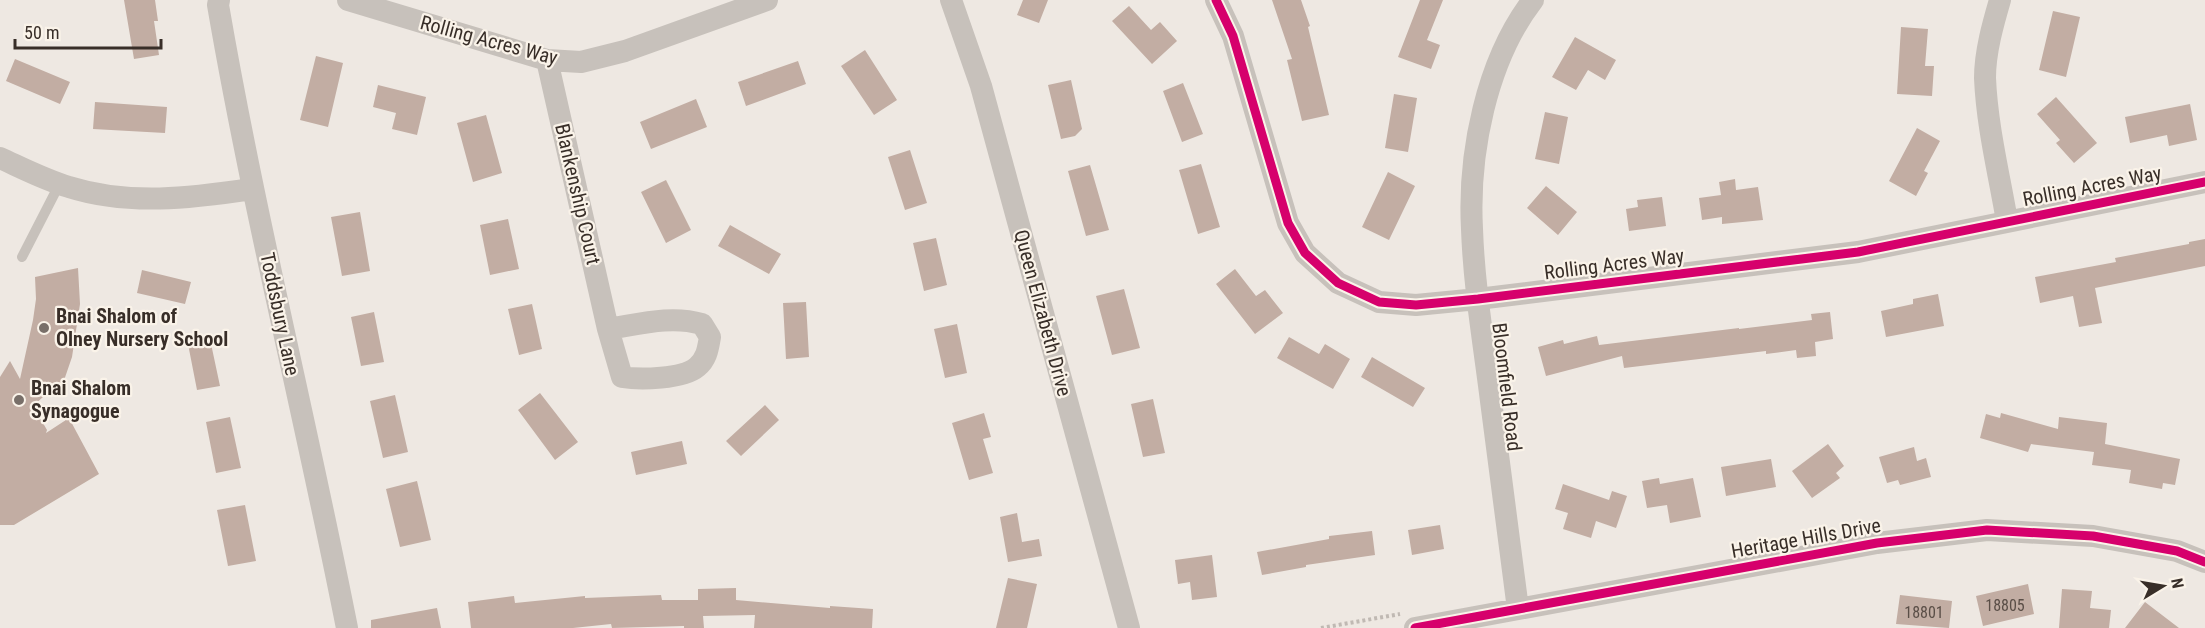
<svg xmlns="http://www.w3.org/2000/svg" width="2205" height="628" viewBox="0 0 2205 628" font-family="'Roboto Condensed',sans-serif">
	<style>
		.building { fill: #c2ada3 }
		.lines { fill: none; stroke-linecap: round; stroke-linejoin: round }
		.path { stroke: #c0b9b3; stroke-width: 4; stroke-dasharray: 3 3; stroke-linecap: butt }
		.service { stroke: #c7c1bb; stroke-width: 10 }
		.minor { stroke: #c7c1bb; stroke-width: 22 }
		.cycleway-casing { stroke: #faf3e9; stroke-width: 13 }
		.cycleway { stroke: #d6006c; stroke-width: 9 }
		.poi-dot { fill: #786f69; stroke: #faf3e9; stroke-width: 2 }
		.labels { text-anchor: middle; stroke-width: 4.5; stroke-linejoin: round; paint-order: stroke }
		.number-label { font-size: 16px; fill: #5a4e47 }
		.street-label { font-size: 20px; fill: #382e28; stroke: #faf3e9 }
		.poi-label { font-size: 20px; font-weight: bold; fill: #382e28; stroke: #faf3e9; text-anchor: start }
	</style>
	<rect width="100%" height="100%" fill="#eee8e2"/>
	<path class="building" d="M124 0H155L158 21H154L159 55 134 59Z
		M1023 0H1048L1039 23 1017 15Z
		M1272 0H1301L1310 26 1308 27 1329 115 1302 121 1287 60 1292 59Z
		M1420 0H1443L1427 40 1440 45 1431 69 1398 57Z
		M1129 6 1151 30 1160 22 1177 41 1152 64 1112 21Z
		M2053 11 2080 17 2066 77 2039 70Z
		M1901 27 1928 29 1925 66H1934L1932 96 1897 94Z
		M1575 37 1616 60 1605 80 1588 70 1576 90 1552 77Z
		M865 50 897 100 874 115 841 66Z
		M316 56 343 63 328 127 300 120Z
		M15 59 70 82 60 104 6 81Z
		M798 61 806 84 746 106 738 82Z
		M1071 80 1082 129 1075 136 1061 139 1048 85Z
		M1183 83 1203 134 1182 142 1163 91Z
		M378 85 426 97 417 135 392 129 396 113 373 107Z
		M1394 94 1417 98 1408 152 1385 148Z
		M2056 97 2097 143 2074 163 2056 143 2060 140 2037 114Z
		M696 99 707 127 651 149 640 122Z
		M95 102 167 107 165 133 93 129Z
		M2190 104 2197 140 2169 146 2167 135 2130 143 2125 117Z
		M1545 112 1568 117 1559 164 1535 159Z
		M486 115 502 173 473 182 457 123Z
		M1917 128 1940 141 1924 171 1928 173 1916 196 1889 181Z
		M910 150 927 203 905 210 888 157Z
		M1201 164 1220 227 1198 234 1179 170Z
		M1090 165 1109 230 1086 236 1068 171Z
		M1388 172 1415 186 1389 240 1362 227Z
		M1735 179 1736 190 1758 187 1763 220 1722 224V217L1702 220 1699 198 1721 195 1719 182Z
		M666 180 691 230 666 243 641 192Z
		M1546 186 1577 212 1558 235 1527 208Z
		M1662 197 1666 226 1629 231 1626 209 1638 207 1637 200Z
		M360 212 370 271 342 276 331 217Z
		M508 219 519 269 490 275 480 225Z
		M730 225 781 254 769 274 718 246Z
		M936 238 947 285 924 291 913 243Z
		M2205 239V266L2095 288 2102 323 2079 327 2073 296 2040 303 2035 277 2116 262 2115 258 2189 244V242Z
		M78 268 80 304 72 357 59 395 53 388 33 406 47 430 46 433 69 418 99 474 14 525H0V377L10 361 20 379 33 320 36 299 35 277Z
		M1235 269 1256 296 1265 290 1283 313 1255 334 1216 284Z
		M142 270 191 282 185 304 137 293Z
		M1124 289 1140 348 1112 355 1096 296Z
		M1938 294 1944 326 1886 337 1881 311 1913 304V299Z
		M806 302 809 357 786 359 783 303Z
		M532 304 542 349 519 355 508 309Z
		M374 312 384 362 361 366 351 317Z
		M1830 312 1833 339 1815 342 1816 356 1797 358 1796 350 1766 354V351L1624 368 1622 356 1546 376 1538 347 1563 340 1564 344 1597 336 1599 345 1739 328V329L1812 320 1811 314Z
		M957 324 967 373 945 378 934 329Z
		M1289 337 1319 354 1325 344 1350 359 1333 389 1277 358Z
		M210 339 220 386 197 390 188 344Z
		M1372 357 1425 388 1413 407 1361 377Z
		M540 393 578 442 555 460 518 410Z
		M395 395 408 452 383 458 370 401Z
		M1153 399 1165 453 1143 457 1131 404Z
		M765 405 779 420 741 456 726 441Z
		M984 413 991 437 983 439 993 473 969 480 952 423Z
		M2001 413 2058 429 2059 417 2107 423 2105 444 2180 459 2175 485 2163 483 2162 489 2129 483 2131 470 2092 465 2094 452 2031 444 2028 452 1980 438 1986 414 2000 418Z
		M230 417 241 468 216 473 206 422Z
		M682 441 687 464 636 475 631 452Z
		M1828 444 1844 466 1836 473 1840 478 1812 498 1792 471Z
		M1914 447 1917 461 1926 458 1931 477 1900 485 1898 480 1887 483 1879 457Z
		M1771 459 1776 487 1726 496 1721 467Z
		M1659 478 1660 484 1693 478 1701 517 1670 523 1667 505 1647 508 1642 481Z
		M417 481 431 540 400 547 386 489Z
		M1563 484 1609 500 1612 491 1627 496 1616 528 1596 521 1591 538 1563 529 1568 513 1555 509Z
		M245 505 256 561 228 566 217 510Z
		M1017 513 1022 542 1039 539 1042 556 1008 562 1000 517Z
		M1440 525 1444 549 1412 555 1408 530Z
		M1372 531 1375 555 1306 565V567L1262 575 1257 552 1329 539V536Z
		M1212 555 1217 597 1192 600 1190 582 1178 584 1175 560Z
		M1008 578 1037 584 1027 628H996Z
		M2028 584 2034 614 1983 626 1976 596Z
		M736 588V600L830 608V606L873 609 872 628H754L755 615 703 616 704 628H684V626L612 628 611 624 573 628H471L468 602 514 596 515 603 585 596V598L661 595 662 600H698V589Z
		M2062 589 2092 591 2090 608 2111 610 2109 628H2059Z
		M1900 595 1952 601 1949 628 1896 624Z
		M2145 602 2179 628H2125Z
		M437 608 441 628H371V620Z"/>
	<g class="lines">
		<path class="path" d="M1321 628 1400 614"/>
		<path class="service" d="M22 257 60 183"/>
		<path class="minor" d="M219 0 218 5C254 214 306 420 347 628
			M348 0 547 60 581 62 625 51 767 0
			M951 0 981 86 1129 628
			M1216 0 1233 36 1288 223 1305 253 1338 283 1379 302 1416 305 1478 299 1858 252 2205 182
			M2000 0C1993 24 1985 52 1985 78 1987 126 1999 174 2007 221
			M547 60 608 329 622 377C640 380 683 379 697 367 707 359 708 348 710 337L702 324C671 315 640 324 608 329
			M0 158C22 168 45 180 69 187 129 206 191 198 252 189
			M1518 609C1509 540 1500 470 1491 401 1484 344 1474 287 1472 229 1468 154 1486 61 1533 0
			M1415 628 1877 543 1987 530 2093 536 2177 551 2205 562"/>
		<g class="cycleway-casing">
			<path id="cycleway" d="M1216 0 1233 36 1288 223 1305 253 1338 283 1379 302 1416 305 1478 299 1858 252 2205 182
				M1415 628 1877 543 1987 530 2093 536 2177 551 2205 562"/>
		</g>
		<use href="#cycleway" class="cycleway"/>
	</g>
	<g class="poi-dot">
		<circle cx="44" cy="328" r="6"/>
		<circle cx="19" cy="400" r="6"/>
	</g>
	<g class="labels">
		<g class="number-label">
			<text x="2005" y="611">18805</text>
			<text x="1924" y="618">18801</text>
		</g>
		<g class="street-label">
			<text transform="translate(489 40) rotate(15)" y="7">Rolling Acres Way</text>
			<text transform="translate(2092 186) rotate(-11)" y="7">Rolling Acres Way</text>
			<text transform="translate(578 194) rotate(77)" y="7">Blankenship Court</text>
			<text transform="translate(1614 264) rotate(-7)" y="7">Rolling Acres Way</text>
			<text transform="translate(1043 313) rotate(75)" y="7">Queen Elizabeth Drive</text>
			<text transform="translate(280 314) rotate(78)" y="7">Toddsbury Lane</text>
			<text transform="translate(1507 387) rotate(83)" y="7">Bloomfield Road</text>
			<text transform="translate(1806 538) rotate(-10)" y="7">Heritage Hills Drive</text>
		</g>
		<g class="poi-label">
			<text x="56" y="323">Bnai Shalom of<tspan x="56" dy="23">Olney Nursery School</tspan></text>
			<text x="31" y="395">Bnai Shalom<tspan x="31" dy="23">Synagogue</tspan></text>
		</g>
	</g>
	<g transform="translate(2163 586) rotate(79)" stroke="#faf3e9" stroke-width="4.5" paint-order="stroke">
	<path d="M0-4.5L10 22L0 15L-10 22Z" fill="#382e28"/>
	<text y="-9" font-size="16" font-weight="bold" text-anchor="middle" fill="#382e28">N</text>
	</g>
	<path d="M15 39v9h146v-9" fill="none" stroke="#382e28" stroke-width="3"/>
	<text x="24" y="39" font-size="18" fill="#382e28" stroke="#faf3e9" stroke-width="4.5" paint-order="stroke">50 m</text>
</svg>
